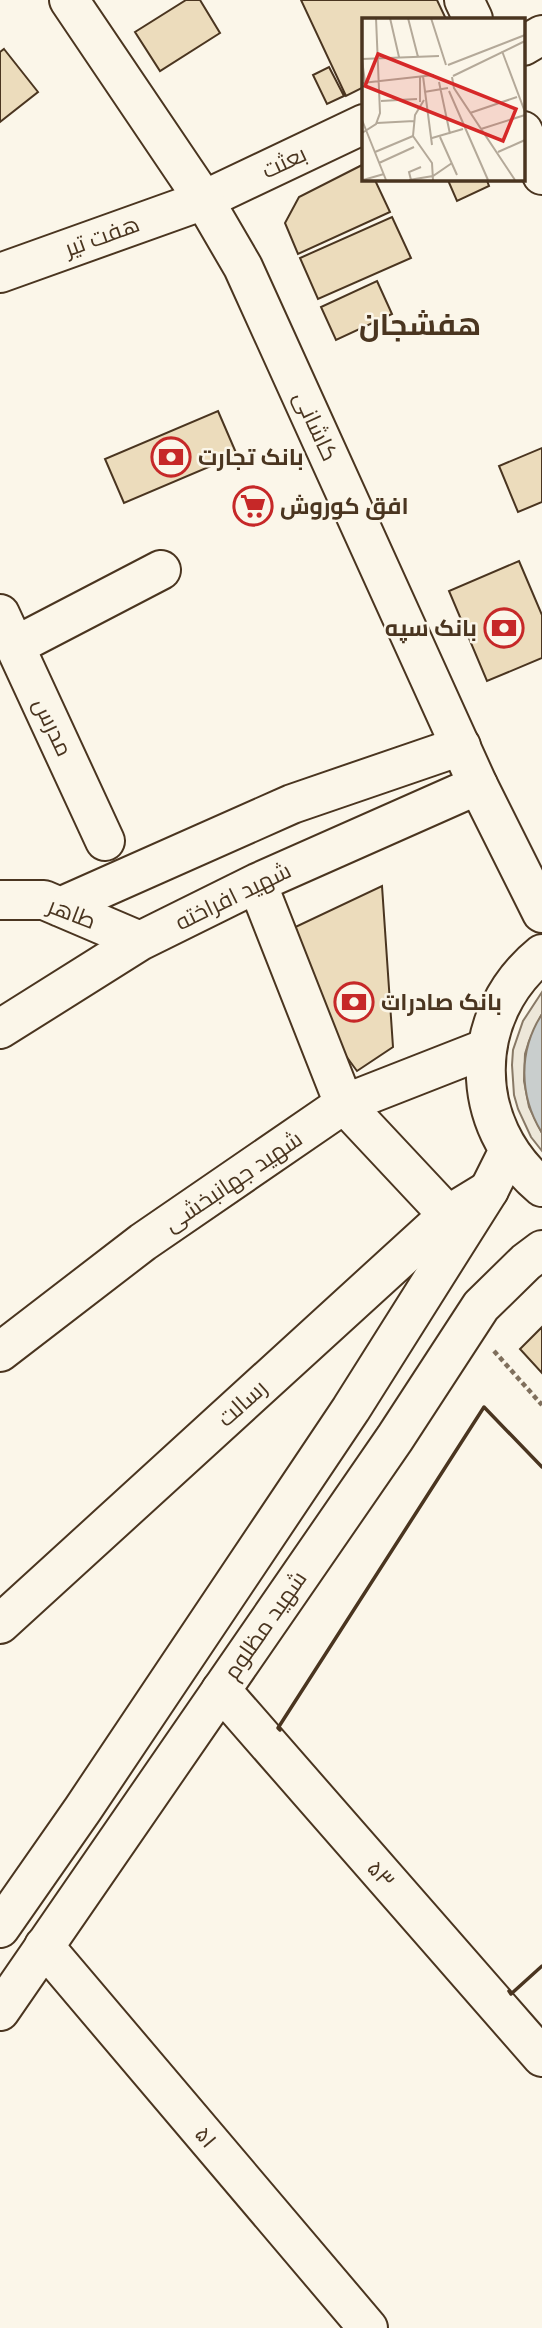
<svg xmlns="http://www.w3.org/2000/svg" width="542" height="2328" viewBox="0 0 542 2328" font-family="Raleway,Cairo,sans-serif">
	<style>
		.parking { fill: #ede7d9; stroke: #887966; stroke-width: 2 }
		.water { fill: #c9cecd; stroke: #887966; stroke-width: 2 }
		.building { fill: #ecdcbc; stroke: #4a3520; stroke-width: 2 }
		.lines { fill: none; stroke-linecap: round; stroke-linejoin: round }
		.minor-casing { stroke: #4a3520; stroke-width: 42 }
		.major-casing { stroke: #4a3520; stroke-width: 42 }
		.path { stroke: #7f6f5c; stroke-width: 4.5; stroke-dasharray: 5 3.5; stroke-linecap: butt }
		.minor { stroke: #fbf6e9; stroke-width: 38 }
		.major { stroke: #fbf6e9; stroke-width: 38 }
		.wall { stroke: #4a3520; stroke-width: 3.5 }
		.labels { text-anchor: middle; stroke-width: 5; stroke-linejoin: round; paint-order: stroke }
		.street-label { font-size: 23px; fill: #4a3520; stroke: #fbf6e9 }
		.poi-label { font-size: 23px; font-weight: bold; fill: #4a3520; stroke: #fbf6e9; text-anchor: start }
		.district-label { font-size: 30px; font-weight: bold; fill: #4a3520; stroke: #fbf6e9 }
		.inset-road { fill: none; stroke: #b4a999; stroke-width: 2 }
		.view { fill: #d62828; fill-opacity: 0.15; stroke: #d62828; stroke-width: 3.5 }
		.inset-edge { fill: none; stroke: #4a3520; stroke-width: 3.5 }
	</style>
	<rect width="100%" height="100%" fill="#fbf6e9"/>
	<path class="parking" d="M542 992V1014L529 1041 525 1054 524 1081 529 1107 542 1133V1151L531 1137 518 1109 514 1095 512 1065 513 1050 523 1021Z"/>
	<path class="water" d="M542 1014V1133C519 1096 518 1051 542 1014Z"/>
	<path class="building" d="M186 0H200L220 33 160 71 135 32Z
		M301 0H437L446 19H364V87L346 96Z
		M4 49 38 92 0 122V52Z
		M329 67 344 96 327 104 313 75Z
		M364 164V178H374L390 212 298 254 285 223 299 197Z
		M447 178H486L489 186 457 201Z
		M392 217 411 258 318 299 300 258Z
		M377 281 392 314 336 340 321 307Z
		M218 411 237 455 124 503 105 459Z
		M542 448V502L518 512 499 466Z
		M519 561 542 615V658L487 681 449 591Z
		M382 886 393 1047 357 1071 332 1037 289 930Z
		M542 1327V1373L520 1349Z"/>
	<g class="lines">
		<g class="minor-casing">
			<path id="minor" d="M523 46 542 35
				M0 273 204 200 364 124
				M0 614 105 841
				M15 646 161 570
				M257 883 344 1104 448 1215
				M0 900H44L140 941
				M60 907 292 804 461 746
				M0 1029 140 941 257 883 478 785
				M0 1352 143 1242 344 1104 487 1048
				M0 1624 448 1215 489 1190
				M221 1690 542 2057
				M44 1946 368 2328"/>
		</g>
		<g class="major-casing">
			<path id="major" d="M69 0 204 200 243 267 478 785 542 913
				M464 0 473 19
				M523 131 542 175
				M542 954C467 1015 467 1125 542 1187
				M0 1928 83 1809 351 1409 489 1190 509 1150
				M0 2011 395 1438 481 1306 526 1262 542 1250"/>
		</g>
		<path class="path" d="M494 1351 542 1405"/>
		<use href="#minor" class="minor"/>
		<use href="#major" class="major"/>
		<path class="wall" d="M280 1730 278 1728 484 1407 542 1467
			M509 1991 511 1994 542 1966"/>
	</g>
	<defs>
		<g id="bank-ring" transform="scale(2.0125)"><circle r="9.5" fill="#fbf6e9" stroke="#c62828" stroke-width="1.5"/><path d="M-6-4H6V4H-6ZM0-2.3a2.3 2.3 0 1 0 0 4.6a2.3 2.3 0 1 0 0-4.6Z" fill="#c62828"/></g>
		<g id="supermarket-ring" transform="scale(2.0125)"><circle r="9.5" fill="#fbf6e9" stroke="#c62828" stroke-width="1.5"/><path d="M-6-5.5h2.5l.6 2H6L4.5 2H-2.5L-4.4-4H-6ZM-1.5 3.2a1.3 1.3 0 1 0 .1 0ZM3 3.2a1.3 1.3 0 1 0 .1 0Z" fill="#c62828"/></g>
	</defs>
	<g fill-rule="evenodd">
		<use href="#bank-ring" x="171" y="457"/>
		<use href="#supermarket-ring" x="253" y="506"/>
		<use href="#bank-ring" x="504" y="628"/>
		<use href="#bank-ring" x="354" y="1002"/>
	</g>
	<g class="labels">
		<g class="street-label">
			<text transform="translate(284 162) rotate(-25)" y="8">بعثت</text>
			<text transform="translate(102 236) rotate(-20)" y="8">هفت تیر</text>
			<text transform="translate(316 426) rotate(65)" y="8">کاشانی</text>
			<text transform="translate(53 727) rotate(65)" y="8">مدرس</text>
			<text transform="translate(233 896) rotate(-26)" y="8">شهید افراخته</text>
			<text transform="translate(72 913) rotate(21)" y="8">طاهر</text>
			<text transform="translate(233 1181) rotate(-34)" y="8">شهید جهانبخشی</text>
			<text transform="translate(242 1403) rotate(-42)" y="8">رسالت</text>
			<text transform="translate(265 1625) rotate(-55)" y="8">شهید مظلوم</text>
			<text transform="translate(381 1874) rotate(49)" y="8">۵۳</text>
			<text transform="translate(206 2137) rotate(50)" y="8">۵۱</text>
		</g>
		<g class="poi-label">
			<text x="198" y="465">بانک تجارت</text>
			<text x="280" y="514">افق کوروش</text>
			<text x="477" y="636" text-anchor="end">بانک سپه</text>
			<text x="381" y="1010">بانک صادرات</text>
		</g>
		<g class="district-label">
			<text x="420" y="335">هفشجان</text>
		</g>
	</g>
	<g transform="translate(362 18)">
		<rect width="163" height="163" fill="#fbf6e9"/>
		<path class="inset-road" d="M28 0 37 39M46 0 56 39M69 0 84 47M140 33 163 94M0 41 77 38M0 42 3 64M86 47 163 17M61 58 70 127M91 58 163 23M90 59 92 70 153 162M77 64 88 116M0 65 72 57M87 73 126 162M62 74 86 70M62 82 53 97 51 118 70 145 71 162M19 83 55 81M58 84V58M108 95 155 79M0 102 24 162M15 105 52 103M119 111 163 97M0 115 14 106 18 95 14 0M78 119 95 157M70 120 101 111M13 134 51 118M136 134 163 122M17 145 52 129M1 162 22 156M47 162 71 158 90 145M49 162 47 154 59 149"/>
		<path class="view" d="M16 36 154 91 141 123 3 68Z"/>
		<rect width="163" height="163" class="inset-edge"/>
	</g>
</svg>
